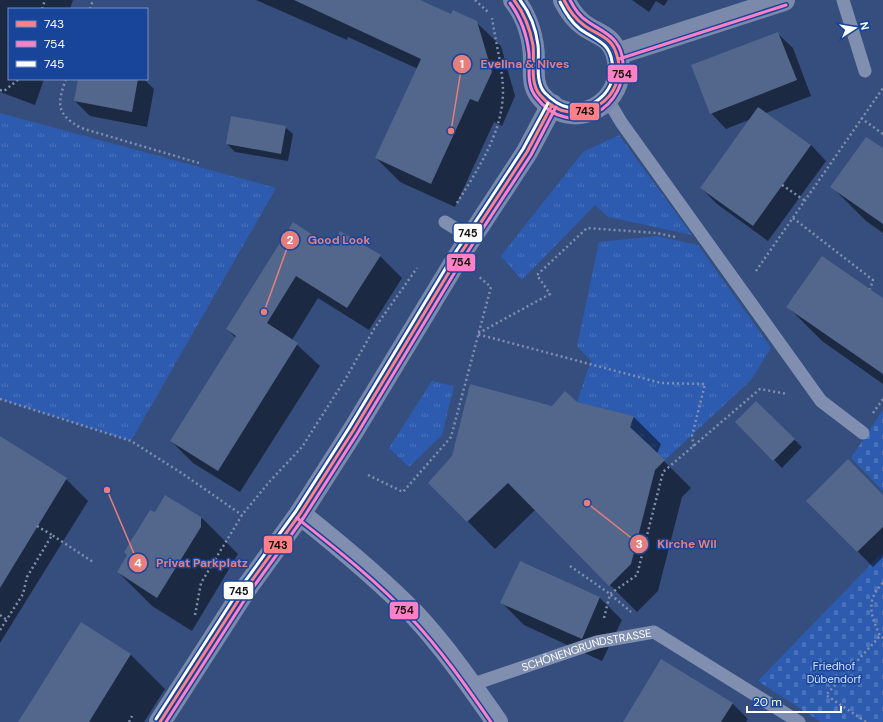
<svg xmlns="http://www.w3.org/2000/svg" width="883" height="722" viewBox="0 0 883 722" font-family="'DM Sans',sans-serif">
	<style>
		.grass { fill: url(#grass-tufts) }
		.cemetery { fill: url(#cemetery-stones) }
		.shadow { fill: #0007 }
		.building { fill: #53668b }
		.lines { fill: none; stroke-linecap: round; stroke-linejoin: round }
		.path { stroke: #808faf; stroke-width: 2.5; stroke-dasharray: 2 3; stroke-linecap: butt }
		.lane { stroke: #808faf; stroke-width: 13 }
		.street { stroke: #808faf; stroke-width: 22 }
		.secondary { stroke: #7b8aab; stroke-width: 22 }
		.bus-1-casing { stroke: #18449a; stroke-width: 6 }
		.bus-2-casing { stroke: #18449a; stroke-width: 6 }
		.bus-3-casing { stroke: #18449a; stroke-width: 6 }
		.bus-1 { stroke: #ff8087; stroke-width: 3 }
		.bus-2 { stroke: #ff80c5; stroke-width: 3 }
		.bus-3 { stroke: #fff; stroke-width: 3 }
		.labels { text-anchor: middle; stroke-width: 3; stroke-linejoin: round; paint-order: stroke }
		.street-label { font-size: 11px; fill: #fff; stroke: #18449a }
		.park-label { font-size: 11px; fill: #d5e3fc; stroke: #18449a }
		.leader { fill: none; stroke: #e67e7e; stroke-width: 1.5 }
		.callout-dot { fill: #e67e7e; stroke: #18449a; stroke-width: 1.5 }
		.mark-label { font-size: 12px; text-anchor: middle; font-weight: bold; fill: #fff }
		.callout-label { font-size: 12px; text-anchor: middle; font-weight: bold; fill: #e67e7e; stroke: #18449a; stroke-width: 3; stroke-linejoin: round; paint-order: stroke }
		.line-badge { stroke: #18449a; stroke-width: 1.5 }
		.pale-badge-label { font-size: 11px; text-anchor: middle; font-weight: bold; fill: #111 }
	</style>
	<defs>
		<pattern id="grass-tufts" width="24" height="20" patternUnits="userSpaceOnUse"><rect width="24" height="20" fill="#2d5baf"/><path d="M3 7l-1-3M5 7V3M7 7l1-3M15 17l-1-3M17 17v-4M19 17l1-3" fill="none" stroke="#4c74bb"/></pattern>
		<pattern id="cemetery-stones" width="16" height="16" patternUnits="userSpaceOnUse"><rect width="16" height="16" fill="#2d5baf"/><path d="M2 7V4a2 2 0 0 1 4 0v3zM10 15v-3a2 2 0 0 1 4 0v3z" fill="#4c74bb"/></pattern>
	</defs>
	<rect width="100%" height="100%" fill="#354e7d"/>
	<path class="grass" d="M0 113 276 188 131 441 0 399Z
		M619 135 692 235 608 217 595 205 522 280 501 256 583 152Z
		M657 236 698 245 771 348 751 380 665 460 630 427 634 416 577 402 591 361 577 346 599 242Z
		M432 381 454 386 442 435 409 467 389 448Z"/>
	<path class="cemetery" d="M883 410V491L851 458Z
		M883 552V722H821L758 681Z"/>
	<path class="shadow" d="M0 0H73L70 9H9V79H44L35 105 0 92Z
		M256 0H418L451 16 476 22 501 46 515 96 502 126 494 122 455 207 400 182 376 158 418 69 348 37 347 40Z
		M632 0H668L664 6 656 1 649 12Z
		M777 33 793 48 811 96 766 113 811 145 826 161 768 241 717 204 701 188 751 119 726 129 711 113Z
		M79 79H144L154 89 147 127 90 116 75 101Z
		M285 127 293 134 288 161 235 152 227 144Z
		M883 150V233L866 221 832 187Z
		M331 248 380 256 402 278 369 330 318 298 292 340 320 366 240 492 193 463 171 441 236 338 227 329Z
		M883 299V384L822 341 788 307Z
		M577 403 634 417 661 444 657 454 691 488 682 497 658 591 637 612 535 510 495 549 430 483 553 407Z
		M756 403 802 447 782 468 737 422Z
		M0 454 66 479 88 501 0 643Z
		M166 496 204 520 238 554 192 631 152 606 118 572Z
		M883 496V557L873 567 808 501Z
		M520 562 600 598 622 620 602 661 524 625 502 603Z
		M81 624 131 655 165 689 144 722H20Z
		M732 703 748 719 746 722H624Z"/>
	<path class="building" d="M294 0H420L451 14 453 10 477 21 492 72 478 102 470 99 431 184 375 158 421 59Z
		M778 32 797 80 710 114 691 65Z
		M78 79H138L132 112 74 101Z
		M758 107 811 145 753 226 700 188Z
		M231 116 286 126 281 154 226 144Z
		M866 137 883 148V224L830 187Z
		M293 222 331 247 340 231 381 255 347 308 296 276 267 323 298 343 218 471 170 441 236 336 226 329Z
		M822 256 883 298V374L786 307Z
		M470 384 552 406 565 391 577 402 634 416 630 427 665 460 655 470 631 564 609 586 508 483 467 522 428 483 452 456Z
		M756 401 795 439 773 461 735 422Z
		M0 436 67 478 0 588Z
		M848 459 883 495V527L857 552 806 501Z
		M165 495 201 517V527L157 598 117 572 127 555 124 552 150 510 155 512Z
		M520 561 600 597 582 639 500 603Z
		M81 622 131 654 89 722H18Z
		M661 659 733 703 721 722H623Z"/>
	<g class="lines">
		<path class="path" d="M475 0 488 12
			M42 9 45 0
			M90 9 93 0
			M66 79C57 104 56 114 81 128L199 163
			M0 90 4 91 19 79
			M861 118 883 134
			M782 185 804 200
			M457 203C478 169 503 132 503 91 503 70 495 39 492 18
			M793 218 873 280 870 289
			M675 237 657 233 587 228 537 275 550 294 477 334 661 383 705 384 692 436 694 448
			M756 271 883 88
			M0 399 131 441 183 474 242 515
			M873 413 883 399
			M368 475 403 492 451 437 491 287 478 276
			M37 526 52 535
			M570 566 610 594 631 612
			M883 583C865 600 871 616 880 636L883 638
			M0 615 7 620
			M195 615 201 583 242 515 270 481 302 447 346 378 374 329 417 268
			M604 618 610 594 637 575 663 472 760 389 787 394
			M0 630 23 594 27 577 52 535 93 562
			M129 722 132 716
			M866 722 826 695 880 636"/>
		<g class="lane">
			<path d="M843 0 865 71"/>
			<path d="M608 100 621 122 821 401 863 433"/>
			<path d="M445 222 471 238"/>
			<path id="s1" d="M471 685 597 642 654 632 799 722"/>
		</g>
		<path class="street" d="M300 514C339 545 379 578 414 614 445 647 471 685 497 722"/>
		<path class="secondary" d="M514 0C527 16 534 39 534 60 534 72 532 84 540 95 571 135 630 104 617 56 612 36 598 35 585 26 575 19 569 10 564 0
			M617 54 784 0
			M160 722 245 590 300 514 353 431 457 259 527 152 552 105"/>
		<g class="bus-1-casing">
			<path id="bus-1" d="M514 0C524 13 530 28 533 45 535 60 529 82 540 95 574 136 635 98 615 50 610 37 596 34 585 26 575 19 569 10 564 0
				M160 722 245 590 300 514 353 431 457 259 527 152 552 105"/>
		</g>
		<g class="bus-2-casing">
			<path id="bus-2" d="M510 3C521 18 527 35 529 53 530 68 526 85 536 97 569 142 632 109 622 56 618 36 601 31 587 21 579 16 574 8 570 0
				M619 59 786 5
				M297 518C336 549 377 581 411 618 441 650 466 686 491 722
				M166 722 249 593 304 517 357 434 461 262 531 155 556 107"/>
		</g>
		<g class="bus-3-casing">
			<path id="bus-3" d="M520 0C530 13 536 29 538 45 540 59 534 81 545 93 551 99 558 105 567 107 589 113 614 93 613 71 612 42 600 43 580 29 571 22 565 12 560 2
				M156 719 241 587 296 511 349 428 453 256 523 149 548 103"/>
		</g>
		<use href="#bus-1" class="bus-1"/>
		<use href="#bus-2" class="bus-2"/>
		<use href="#bus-3" class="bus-3"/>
	</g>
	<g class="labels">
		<g class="street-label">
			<text dy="4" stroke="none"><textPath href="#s1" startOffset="121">SCHÖNENGRUNDSTRASSE</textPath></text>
		</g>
		<g class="park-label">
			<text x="834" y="670">Friedhof<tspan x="834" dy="13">Dübendorf</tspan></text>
		</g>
	</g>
	<path class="leader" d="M451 131L462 64M264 312L290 240M587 503L639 544M107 490L138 563"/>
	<g class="callout-dot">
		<circle cx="451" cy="131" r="4"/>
		<circle cx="264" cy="312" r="4"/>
		<circle cx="587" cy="503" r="4"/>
		<circle cx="107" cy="490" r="4"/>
		<circle cx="462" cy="64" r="10"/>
		<circle cx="290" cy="240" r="10"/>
		<circle cx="639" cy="544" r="10"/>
		<circle cx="138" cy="563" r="10"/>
	</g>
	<g class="mark-label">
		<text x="462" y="68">1</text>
		<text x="290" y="244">2</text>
		<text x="639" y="548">3</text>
		<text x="138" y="567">4</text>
	</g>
	<g class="callout-label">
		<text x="525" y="68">Evelina &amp; Nives</text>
		<text x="339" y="244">Good Look</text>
		<text x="687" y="548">Kirche Wil</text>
		<text x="202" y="567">Privat Parkplatz</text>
	</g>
	<g class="line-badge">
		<rect x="607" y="64" width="31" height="19" rx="4" fill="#ff80c5"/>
		<rect x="569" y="102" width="31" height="19" rx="4" fill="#ff8087"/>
		<rect x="453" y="223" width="30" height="20" rx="4" fill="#fff"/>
		<rect x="446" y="253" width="30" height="19" rx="4" fill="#ff80c5"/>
		<rect x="263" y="535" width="30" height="19" rx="4" fill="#ff8087"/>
		<rect x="223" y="581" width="31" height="19" rx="4" fill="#fff"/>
		<rect x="389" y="601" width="30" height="19" rx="4" fill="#ff80c5"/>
	</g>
	<g class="pale-badge-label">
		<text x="622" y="78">754</text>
		<text x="585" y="115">743</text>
		<text x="468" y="237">745</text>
		<text x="461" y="266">754</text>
		<text x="278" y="549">743</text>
		<text x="239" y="595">745</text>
		<text x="404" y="614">754</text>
	</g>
	<rect x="8" y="8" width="140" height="72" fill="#18449a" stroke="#748fc2"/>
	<rect x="16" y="21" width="20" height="6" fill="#ff8087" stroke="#748fc2"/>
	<text x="44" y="28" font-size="12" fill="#ffffff">743</text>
	<rect x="16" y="41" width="20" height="6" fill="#ff80c5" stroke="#748fc2"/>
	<text x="44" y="48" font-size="12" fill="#ffffff">754</text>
	<rect x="16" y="61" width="20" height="6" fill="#ffffff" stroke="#748fc2"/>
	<text x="44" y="68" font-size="12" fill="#ffffff">745</text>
	<g transform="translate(855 28) rotate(78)" stroke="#18449a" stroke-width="3" paint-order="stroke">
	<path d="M0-3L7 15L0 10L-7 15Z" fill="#ffffff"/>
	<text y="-6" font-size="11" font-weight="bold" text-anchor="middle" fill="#ffffff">N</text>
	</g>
	<path d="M747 706v6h94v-6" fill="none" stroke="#ffffff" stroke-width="2"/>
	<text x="753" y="706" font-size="12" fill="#ffffff" stroke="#18449a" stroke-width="3" paint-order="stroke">20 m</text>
</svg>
